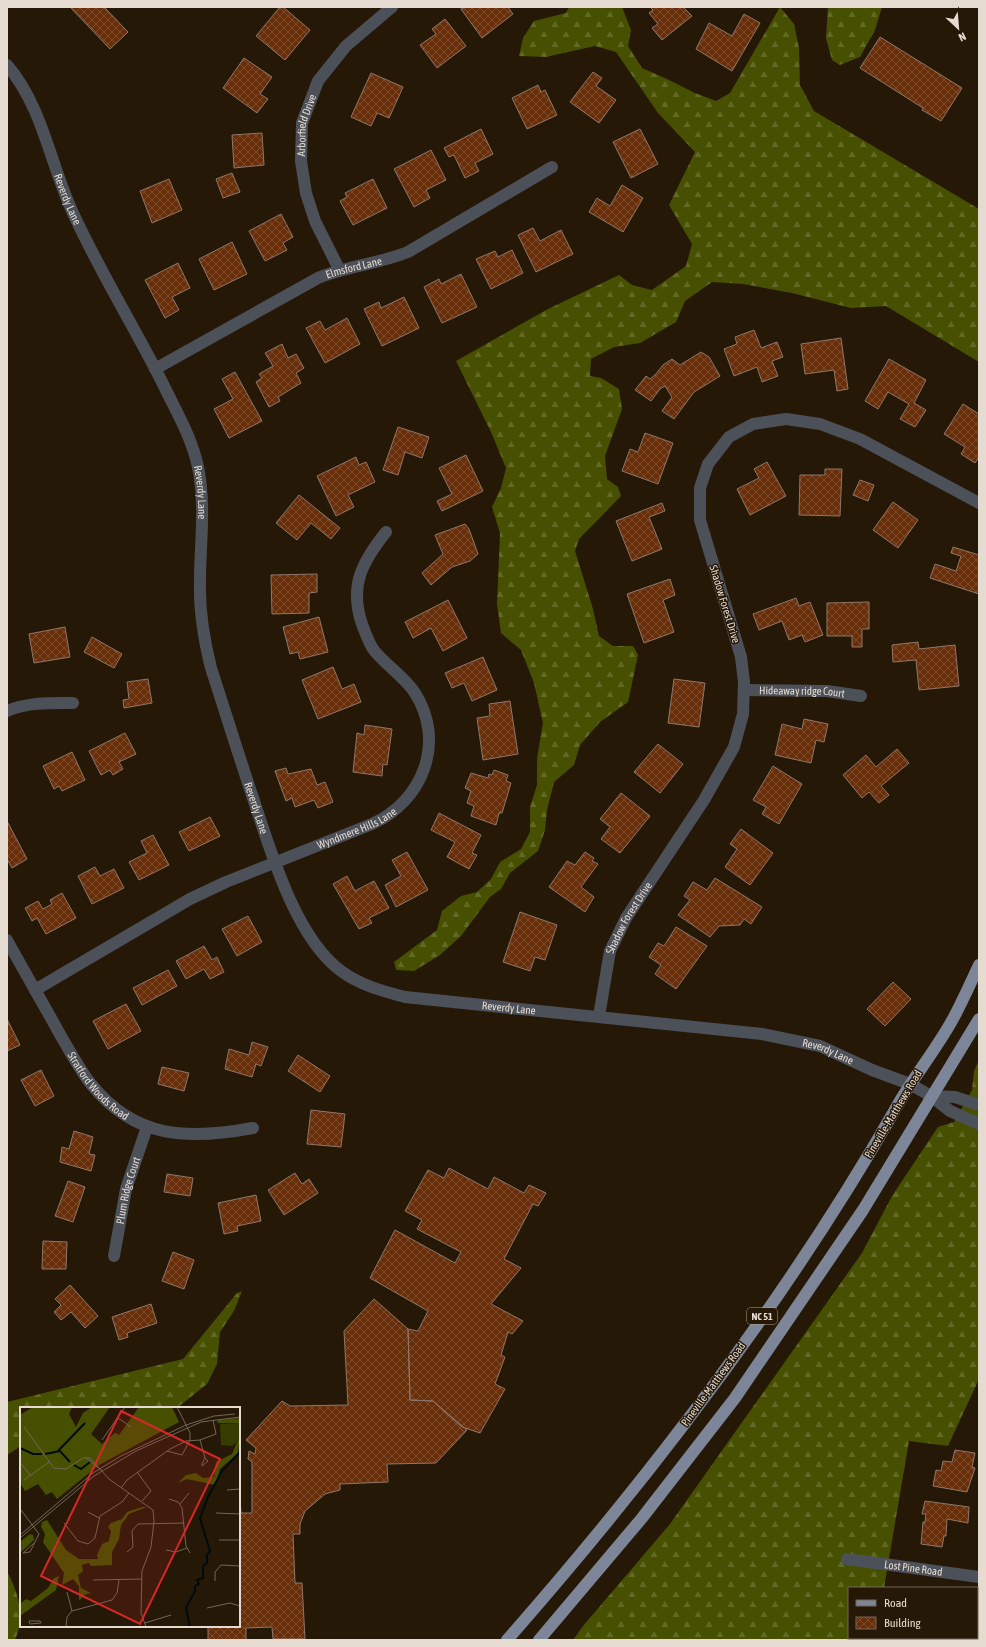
<svg xmlns="http://www.w3.org/2000/svg" width="986" height="1647" viewBox="0 0 986 1647" font-family="'Asap Condensed',sans-serif">
	<style>
		.forest { fill: url(#forest-firs) }
		.building { fill: url(#building-cross-hatch); stroke: #8f776b }
		.lines { fill: none; stroke-linecap: round; stroke-linejoin: round }
		.minor { stroke: #4c5059; stroke-width: 12 }
		.major { stroke: #7d8698; stroke-width: 12 }
		.labels { text-anchor: middle; stroke-width: 3; stroke-linejoin: round; paint-order: stroke }
		.shield { fill: #261807; stroke: #aca094; stroke-width: 1 }
		.shield-label { font-size: 10px; font-weight: bold; fill: #e5dbd0 }
		.street-label { font-size: 11px; fill: #e5dbd0; stroke: #261807 }
		.inset-river { fill: none; stroke: #000b0e; stroke-width: 2 }
		.inset-road { fill: none; stroke: #726657; stroke-width: 1 }
		.view { fill: #d62828; fill-opacity: 0.15; stroke: #d62828; stroke-width: 2 }
		.inset-edge { fill: none; stroke: #e5dbd0; stroke-width: 2 }
	</style>
	<defs>
		<pattern id="forest-firs" width="22" height="20" patternUnits="userSpaceOnUse"><rect width="22" height="20" fill="#465000"/><path d="M5 1l3.5 6h-7zM16 11l3.5 6h-7z" fill="#616924"/></pattern>
		<pattern id="building-cross-hatch" width="8" height="8" patternUnits="userSpaceOnUse"><rect width="8" height="8" fill="#682e0a"/><path d="M0 0l8 8M0 8l8-8" fill="none" stroke="#7d4c2d"/></pattern>
	</defs>
	<rect width="100%" height="100%" fill="#261807"/>
	<path class="forest" d="M569 7H622L631 30 628 46 642 68 667 79 695 93 716 101 730 93 780 7 794 24 799 48 800 85 814 111 979 209V362L886 306 851 308 792 293 743 284 712 282 685 301 676 322 640 343 614 347 591 359 590 376 601 378 619 389 622 409 605 456 607 479 618 487 621 496 579 539 575 551 593 609 599 636 613 646H633L638 655 628 702 600 722 580 745 574 765 554 782 547 810 545 830 538 851 510 873 501 889 490 897 461 936 440 955 414 971 396 970 394 962 437 930 442 911 461 896 477 892 491 879 500 862 521 849 530 832V807L537 785V758L543 723 534 683 521 650 501 633 497 604 500 533 492 507 501 488 506 468 491 432 456 361 548 309 619 275 632 285 652 290 686 266 692 244 669 205 695 152 658 113 616 52 595 46 546 57 519 56 523 38 534 21 566 13Z
		M828 7H882L875 30 860 57 840 65 832 60 826 38Z
		M979 1060V1379L948 1446 909 1441 884 1588H849V1638H876L875 1640H573L583 1626 670 1524 862 1253 892 1196 938 1127 954 1122 972 1090 974 1071Z
		M242 1291 234 1311 220 1332 217 1364 207 1384 177 1408H21V1446L7 1455V1402L183 1359 237 1293Z
		M7 1571C18 1593 26 1615 15 1640H7Z"/>
	<path class="building" d="M70 7H104L128 32 110 49Z
		M280 7H283L310 30 285 60 256 36Z
		M464 7H508L513 14 482 38 461 9Z
		M650 7H683L692 16 662 40 652 28 658 24 649 13 653 10Z
		M744 14 760 23 732 71 696 49 709 23 732 36Z
		M445 19 466 46 437 68 420 45 436 34 432 29Z
		M880 37 962 88 941 121 922 110 923 108 860 68Z
		M244 58 272 77 260 94 268 99 257 113 223 88Z
		M593 72 602 78 596 86 616 100 599 123 570 102Z
		M371 73 403 87 389 118 377 113 371 126 351 117Z
		M538 85 541 92 545 90 557 115 527 129 512 98Z
		M481 129 493 154 475 163 479 171 465 178 454 155 449 157 444 148Z
		M640 129 658 164 631 178 613 142Z
		M262 133 264 165 234 168 232 135Z
		M431 150 446 180 426 190 430 198 414 207 394 169Z
		M232 173 240 192 223 198 216 179Z
		M169 179 182 210 152 223 140 191Z
		M373 179 387 208 353 225 340 201 347 197 345 193Z
		M622 185 643 198 623 232 589 212 597 198 610 206Z
		M281 214 293 237 283 243 287 250 265 261 249 231Z
		M533 228 540 241 561 230 573 254 536 272 518 235Z
		M232 242 247 274 214 290 199 259Z
		M512 250 523 273 491 289 476 259 495 251 498 257Z
		M178 263 190 288 172 297 179 310 165 318 145 280Z
		M461 274 477 307 442 323 424 287 439 279 441 284Z
		M404 297 419 328 382 346 364 309 379 302 381 308Z
		M347 318 360 344 325 363 306 328 320 321 325 330Z
		M754 330 761 348 777 342 783 357 772 361 778 376 762 382 757 367 734 376 724 349 737 344 735 337Z
		M841 338 848 389 837 391 834 370 805 374 801 344Z
		M282 344 288 358 296 354 304 368 296 373 301 383 278 397 280 401 269 407 256 382 262 378 259 374 273 366 265 353Z
		M701 352 709 357 720 376 694 392 674 419 662 411 672 397 665 386 660 389 651 401 635 390 646 376 650 379 655 375 663 365 672 359 680 365Z
		M889 359 926 380 914 403 926 410 915 427 900 419 909 404 888 392 878 409 865 401Z
		M235 372 262 421 229 438 214 409 233 399 222 379Z
		M963 404 979 414V457L975 463 961 454 965 447 944 434Z
		M398 427 429 437 422 458 405 452 398 475 383 470Z
		M645 433 673 443 658 484 622 471 630 449 638 452Z
		M466 455 483 491 442 511 437 501 452 494 439 468Z
		M356 457 359 465 366 462 375 482 348 495 354 507 336 516 317 476Z
		M767 462 786 496 750 515 737 489 759 478 754 469Z
		M825 469H842L840 516 799 515 800 475H825Z
		M860 480 874 485 868 501 853 495Z
		M299 495 340 528 331 539 311 523 297 540 276 523Z
		M893 502 918 520 898 548 873 530Z
		M662 503 665 511 649 517 662 549 632 561 616 521Z
		M465 524 469 529 478 554 470 561 452 567 431 585 422 573 443 554 435 535Z
		M953 547 979 555V594L930 578 935 564 956 571 961 556 951 553Z
		M317 574V592L309 593V613L272 614 271 575Z
		M670 579 675 595 663 600 674 632 644 643 627 594Z
		M796 598 799 606 810 602 823 635 805 642 802 635 789 640 782 621 759 630 753 614Z
		M448 600 467 638 443 651 431 628 413 638 405 622Z
		M869 602V629H862V647H852V636H827V603Z
		M319 617 328 652 300 659 298 652 290 654 283 627Z
		M65 627 70 657 34 663 29 634Z
		M92 637 122 654 114 668 84 652Z
		M918 642 919 649 955 645 959 686 919 690 916 660 893 662 892 645Z
		M483 657 497 690 472 701 464 683 452 688 445 673Z
		M333 667 342 689 354 684 361 702 318 719 302 680Z
		M148 679 152 703 124 708 123 700 129 699 127 682Z
		M674 679 705 683 699 727 668 723Z
		M510 701 518 754 483 760 477 718 490 716 489 704Z
		M804 719 828 724 824 742 816 740 811 763 775 755 782 724 802 729Z
		M365 725 392 729 387 765 383 764 382 776 353 772 357 733 364 735Z
		M125 733 136 754 119 762 123 769 113 775 110 770 101 775 89 751Z
		M658 744 683 764 660 793 634 772Z
		M897 749 909 763 881 786 889 795 879 803 869 792 862 798 843 775 866 755 876 767Z
		M72 752 85 780 62 791 59 786 54 789 43 766Z
		M773 766 802 784 779 824 762 814 766 807 753 800Z
		M286 768 288 774 311 769 317 785 325 782 333 802 318 808 314 800 295 807 292 798 286 801 275 771Z
		M494 770 508 775 506 781 511 783 502 813H499L496 825 471 816 474 806 467 803 471 791 465 788 471 773 488 778 489 774 492 775Z
		M621 793 650 816 620 853 601 839 610 827 600 819Z
		M439 813 481 835 472 853 477 855 469 869 447 857 455 842 431 830Z
		M210 817 220 836 189 851 179 832Z
		M7 821 27 859 12 868 7 859Z
		M741 829 773 853 750 885 725 867 737 849 730 844Z
		M153 835 169 865 139 880 129 862 147 853 141 841Z
		M407 852 428 890 396 907 385 885 401 876 392 860Z
		M585 852 594 858 592 861 598 864 581 887 594 897 585 912 549 887 567 861 575 865Z
		M95 867 100 876 114 869 124 888 92 904 78 876Z
		M347 876 355 891 374 881 389 908 369 918 372 923 359 929 333 884Z
		M715 878 762 907 751 924 744 919 740 925 719 926 710 937 678 915 690 900 684 896 693 882 707 890Z
		M62 893 76 918 46 934 37 918 32 921 25 908 38 901 43 909 52 904 50 900Z
		M520 912 557 925 545 960 535 957 530 971 503 962Z
		M248 916 262 942 237 956 222 929Z
		M676 927 707 946 676 989 655 974 661 965 649 957 658 943 664 946Z
		M204 946 212 960 217 957 224 972 210 979 204 969 186 979 176 961Z
		M168 970 177 986 142 1005 133 988Z
		M893 982 911 999 885 1026 867 1009Z
		M126 1004 141 1031 108 1049 93 1021Z
		M7 1019 20 1045 7 1051Z
		M252 1042 268 1047 261 1066 256 1064 252 1077 225 1069 229 1049 249 1055Z
		M298 1055 330 1076 320 1092 288 1071Z
		M162 1067 189 1073 184 1091 158 1084Z
		M41 1070 54 1096 35 1106 21 1080Z
		M311 1110 345 1114 341 1147 307 1144Z
		M74 1131 93 1137 89 1154 95 1155 91 1171 60 1162 62 1147 69 1149Z
		M449 1168 488 1189 494 1177 524 1193 529 1185 546 1193 538 1206 533 1204 504 1259 521 1268 491 1304 523 1321 512 1334 508 1332 501 1355 505 1357 495 1384 505 1389 480 1433 462 1427 433 1401 410 1400 408 1329 418 1331 428 1311 370 1278 395 1230 455 1263 461 1252 417 1229 422 1220 405 1211 428 1170 444 1178Z
		M295 1173 302 1184 309 1179 318 1193 284 1215 268 1190Z
		M167 1174 193 1178 190 1196 164 1192Z
		M68 1181 85 1187 73 1222 55 1216Z
		M256 1195 261 1221 237 1226 238 1231 224 1234 218 1203Z
		M43 1241 67 1242 66 1269H42Z
		M173 1252 194 1260 184 1289 162 1281Z
		M70 1285 98 1316 85 1328 71 1312 61 1320 54 1312 61 1305 55 1299Z
		M374 1299 408 1329 410 1400 433 1401 467 1430 436 1463 387 1464 388 1482 340 1484V1490L325 1494 305 1511 300 1524V1534H293L295 1583H302L305 1639H273L272 1627 246 1628V1640H208V1626H239V1485L241 1513H252V1462L248 1459 249 1451 255 1454 256 1448 246 1440 282 1401 290 1406 348 1405 344 1331Z
		M151 1304 157 1323 127 1333 128 1337 119 1340 112 1317Z
		M955 1450 975 1453 972 1467 975 1468 967 1492 933 1486 936 1470 941 1471 943 1461 952 1462Z
		M925 1501 969 1507 968 1523 947 1519 946 1536H944L942 1547 921 1544 923 1522H925L926 1514H922Z"/>
	<g class="lines">
		<g class="minor">
			<path id="s1" d="M7 65C43 107 50 164 73 213 100 272 135 328 164 386 177 413 192 438 198 467 206 506 200 543 200 581 199 611 204 640 211 668 225 711 238 753 252 795 270 848 294 936 341 971 360 985 382 991 405 997L762 1034 820 1046 872 1070 910 1084 931 1096 950 1111 979 1124"/>
			<path id="s2" d="M339 269 315 221 306 193 301 161 302 123 318 81 346 46 392 7"/>
			<path id="s3" d="M155 369 318 278C347 266 378 264 408 252L552 167"/>
			<path id="s4" d="M744 690 827 691 861 696"/>
			<path d="M7 711C28 702 51 703 73 703"/>
			<path id="s5" d="M7 940C25 973 44 1005 62 1038 71 1053 80 1070 91 1084 135 1139 188 1140 253 1128"/>
			<path id="s6" d="M35 990 190 899 226 882 372 824C423 801 446 742 415 693 404 676 385 665 373 649 368 641 365 632 362 624 349 586 362 562 386 532"/>
			<path id="s7" d="M599 1016 610 951 626 918 704 800 734 747 743 714 744 682 741 657 700 520V488L708 464 729 437 753 424 786 419 820 424 860 439 979 503"/>
			<path d="M931 1096 955 1097 979 1105"/>
			<path id="s8" d="M114 1256 126 1189 147 1127"/>
			<path id="s9" d="M847 1559 979 1577"/>
			<path d="M977 1640 979 1626"/>
		</g>
		<path class="major" d="M507 1640C651 1476 787 1299 896 1108 913 1077 937 1049 954 1017 963 1000 971 982 979 965
			M539 1640 642 1518 735 1398 863 1210 979 1019"/>
	</g>
	<g class="labels">
		<rect class="shield" x="747" y="1308" width="30" height="16" rx="3"/>
		<g class="shield-label">
			<text x="762" y="1320">NC 51</text>
		</g>
		<g class="street-label">
			<text dy="4" stroke="none"><textPath href="#s2" startOffset="152">Arborfield Drive</textPath></text>
			<text dy="4" stroke="none"><textPath href="#s1" startOffset="148">Reverdy Lane</textPath></text>
			<text dy="4" stroke="none"><textPath href="#s3" startOffset="224">Elmsford Lane</textPath></text>
			<text dy="4" stroke="none"><textPath href="#s1" startOffset="472">Reverdy Lane</textPath></text>
			<text transform="translate(725 604) rotate(73)" y="4">Shadow Forest Drive</text>
			<text dy="4" stroke="none"><textPath href="#s4" startOffset="58">Hideaway ridge Court</textPath></text>
			<text dy="4" stroke="none"><textPath href="#s1" startOffset="796">Reverdy Lane</textPath></text>
			<text dy="4" stroke="none"><textPath href="#s6" startOffset="361">Wyndmere Hills Lane</textPath></text>
			<text dy="4" stroke="none"><textPath href="#s7" startOffset="104">Shadow Forest Drive</textPath></text>
			<text dy="4" stroke="none"><textPath href="#s1" startOffset="1156">Reverdy Lane</textPath></text>
			<text dy="4" stroke="none"><textPath href="#s1" startOffset="1479">Reverdy Lane</textPath></text>
			<text dy="4" stroke="none"><textPath href="#s5" startOffset="173">Stratford Woods Road</textPath></text>
			<text transform="translate(893 1114) rotate(-59)" y="4">Pineville-Matthews Road</text>
			<text dy="4" stroke="none"><textPath href="#s8" startOffset="67">Plum Ridge Court</textPath></text>
			<text transform="translate(713 1384) rotate(-54)" y="4">Pineville-Matthews Road</text>
			<text dy="4" stroke="none"><textPath href="#s9" startOffset="67">Lost Pine Road</textPath></text>
		</g>
	</g>
	<g transform="translate(20 1407)">
		<rect width="220" height="220" fill="#261807"/>
		<path d="M13 0H52L49 7 56 20 63 6 72 0H90L71 27 82 37 95 26 99 28 119 0H152L159 15 79 58 37 92 32 85 26 88 18 77 5 84 0 76V8ZM220 11V16H197L198 13ZM220 28 218 46 200 62 195 78 167 72 158 76 166 68 176 66 183 71 194 70 196 55 212 47ZM122 100H127L109 107 101 118 99 132 92 145V158L71 159 69 156 62 158 63 164 58 168 61 181 71 186 64 188 59 194V179L53 172 42 178 44 166 23 135 25 127 21 120 22 115 27 113 46 143 59 152H78L77 148 82 137 89 134 91 124 88 120 91 116 102 112 107 105ZM10 127 13 128 14 133 0 146V135ZM39 169 36 183 0 209V197L6 192 11 194 28 181 34 171Z" fill="#465000"/>
		<path d="M220 16V28L216 36 212 39 201 38 200 17Z" fill="#353d01"/>
		<path class="inset-river" d="M0 41 13 47H22M37 45 65 16M25 47 40 44 50 55M54 58 61 62 70 55M170 220 166 201 175 184V179L179 177 177 173 183 171V159L187 156V148L190 144 180 111 188 90 202 64 220 45"/>
		<path class="inset-road" d="M98 11 111 20M4 20 34 61 46 62 63 51H70L89 72 133 103 134 114 131 140 122 164 121 206 126 220M82 33 105 0M180 33 185 51M147 44 162 48 170 33V26L157 0M66 51 80 62M185 51 188 54 182 59V57ZM0 55 10 68M117 65 131 84 122 94M4 73 29 55M101 81 107 73 150 42 166 34 180 33 196 27 193 13M207 83 220 82M149 92 158 95 162 101 166 139 170 146M160 97 169 86M1 103 19 127 10 145 3 146M68 105 79 111M196 106 220 107M44 116 58 134 68 137 75 131 80 109 102 95 109 86M0 128 73 66 101 49 166 18 194 9 215 7M0 131 74 69 116 44 181 15 220 10M199 133H220M146 143 156 145 167 141M107 145 113 140 112 124 118 117 164 116M3 146 14 136M73 173 122 172M195 174V165L201 158 220 159M47 185 52 204M187 201 210 196 220 199M9 214H20L21 216 10 217ZM125 216 151 208M46 220 47 210 52 204 92 193 97 186 99 173"/>
		<path class="view" d="M101 4 200 52 120 217 21 169Z"/>
		<rect width="220" height="220" class="inset-edge"/>
	</g>
	<rect width="986" height="1647" fill="none" stroke="#e5dbd0" stroke-width="16"/>
	<rect x="848" y="1587" width="130" height="52" fill="#261807" stroke="#726657"/>
	<rect x="856" y="1600" width="20" height="6" fill="#7d8698" stroke="#726657"/>
	<text x="884" y="1607" font-size="12" fill="#e5dbd0">Road</text>
	<rect x="856" y="1617" width="20" height="12" fill="url(#building-cross-hatch)" stroke="#726657"/>
	<text x="884" y="1627" font-size="12" fill="#e5dbd0">Building</text>
	<g transform="translate(958 28) rotate(154)" stroke="#261807" stroke-width="3" paint-order="stroke">
	<path d="M0-3L7 15L0 10L-7 15Z" fill="#e5dbd0"/>
	<text y="-6" font-size="11" font-weight="bold" text-anchor="middle" fill="#e5dbd0">N</text>
	</g>
</svg>
